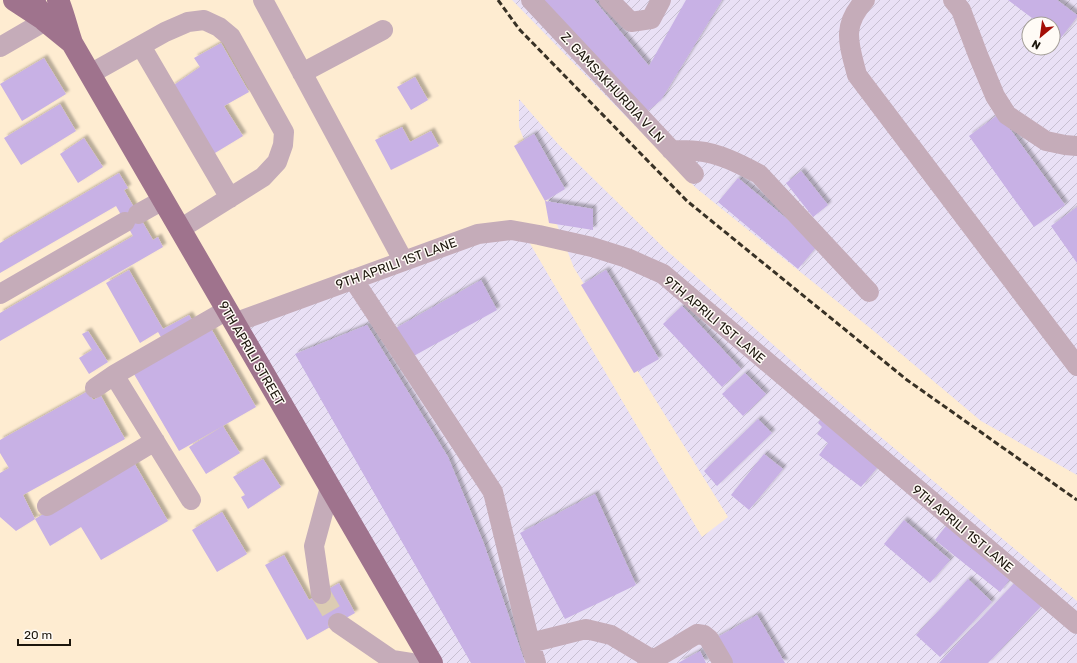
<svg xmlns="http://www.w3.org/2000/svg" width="1077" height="663" viewBox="0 0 1077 663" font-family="Rubik,sans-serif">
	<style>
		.industrial { fill: url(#industrial-furrows); fill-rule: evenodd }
		.building { fill: #c8b1e5; filter: url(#shadow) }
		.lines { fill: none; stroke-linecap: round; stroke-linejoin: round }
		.minor-tunnel { stroke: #dcccb3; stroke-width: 20; stroke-dasharray: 20 10; stroke-linecap: butt }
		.minor { stroke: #c5acb9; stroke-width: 20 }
		.major { stroke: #9f738d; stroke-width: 22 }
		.rail { stroke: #383125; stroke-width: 3; stroke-dasharray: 6 3; stroke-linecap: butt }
		.labels { text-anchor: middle; stroke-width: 3; stroke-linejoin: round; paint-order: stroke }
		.street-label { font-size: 13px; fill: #1c160c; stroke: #fffbf6 }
	</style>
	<defs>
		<pattern id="industrial-furrows" width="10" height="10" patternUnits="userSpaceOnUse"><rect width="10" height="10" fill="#e9e0f5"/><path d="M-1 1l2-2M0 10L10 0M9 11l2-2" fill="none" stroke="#c7bfd1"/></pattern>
		<filter id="shadow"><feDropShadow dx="3.5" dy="-3.5" stdDeviation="1" flood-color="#0004"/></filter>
	</defs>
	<rect width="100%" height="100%" fill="#feecd1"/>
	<path class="industrial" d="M512 0H1077V475L981 421 875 332 696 188ZM1029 24H1053V48H1029Z
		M519 99 558 144 665 249 821 387 1077 601V663H432L234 323 522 230 702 537 728 517 574 268 519 127Z"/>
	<path class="building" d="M540 0H594L649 66 686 0H722L661 100 643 115Z
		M1008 0H1057L1077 15V17L1060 39 1053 34V24H1040Z
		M221 43 249 92 224 106 243 136 210 156 171 87 200 67 194 58Z
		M44 58 66 94 22 121 0 84Z
		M415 77 428 100 411 110 397 87Z
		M60 104 76 131 21 165 4 138Z
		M999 114 1065 205 1034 227 969 136Z
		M402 127 410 142 431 131 439 146 391 170 375 140Z
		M534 134 565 189 545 201 514 146Z
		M84 138 103 167 78 183 60 154Z
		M801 171 828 205 813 217 786 183Z
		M119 173 128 188 124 190 153 240 158 237 163 247 0 341V313L133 236 116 206 0 273V243Z
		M738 178 818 245 798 269 718 202Z
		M545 201 593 209V230L549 223Z
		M1077 207V263L1051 226Z
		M129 270 163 329 189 315 196 326 165 344 158 332 140 343 106 283Z
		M606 270 659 359 634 373 581 285Z
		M481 280 497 310 410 358 394 329Z
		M682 306 741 369 722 387 663 324Z
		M209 325 256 407 179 451 131 369Z
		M367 325 448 457 484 544 525 663H471L295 354Z
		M88 331 108 362 89 374 79 358 92 350 82 334Z
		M745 373 766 394 743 416 722 394Z
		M88 391 93 400 101 396 125 439 23 495 35 519 16 531 0 517V473L9 468 0 453V440Z
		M823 416 882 462 861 487 819 455 828 443 817 434 822 427 818 423Z
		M758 419 772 433 717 486 704 471Z
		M223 426 240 453 206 474 189 447Z
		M764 454 783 469 749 510 731 495Z
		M263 459 281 487 248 509 241 497 245 495 233 477Z
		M133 461 168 521 101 560 81 527 50 546 35 519Z
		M595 494 636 585 565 619 520 533Z
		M222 512 247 554 217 572 192 530Z
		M904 520 950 560 930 583 884 544Z
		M950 521 1015 573 1000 592 935 540Z
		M284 555 309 600 339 583 355 613 307 640 265 565Z
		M1019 578 1045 602 988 663H939Z
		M968 579 992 602 940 657 916 635Z
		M757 615 785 663H728L714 639Z
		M700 651 706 663H678Z"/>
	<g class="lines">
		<path class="minor-tunnel" d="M321 594 338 623"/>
		<path class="minor" d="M263 0 403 260
			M531 0 694 174
			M609 0 631 22 651 19 661 0
			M865 0C841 26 849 44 857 75L1077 366
			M953 0 961 10 978 55 995 96 1007 115 1046 141 1065 145 1077 146
			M141 46 230 198
			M0 47 45 21 57 12
			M302 73 383 30
			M90 74 165 32 188 22 204 20 219 27 231 37 284 132 283 145 277 162 263 177 180 229
			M671 150C680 150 688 150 697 151 719 153 740 164 759 174L869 292
			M138 214 163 200
			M353 279 493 492 530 643 536 663
			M0 294 125 222
			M234 323 478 234 511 230 539 235 592 247 627 258 663 274 1077 624
			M114 375 191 500
			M95 388 114 375 227 310
			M47 506 155 441
			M321 594 314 546 330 487
			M338 623 392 660 411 663
			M530 643 586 629 611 635 653 660
			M648 663 697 634 704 635 709 639 723 663"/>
		<path class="major" d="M14 0 43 19
			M33 0 45 21 72 43
			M58 0C64 14 67 29 72 43L432 663"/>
		<path class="rail" d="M498 0 519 29 687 201 907 380 1077 500"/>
	</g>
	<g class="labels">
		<g class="street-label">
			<text transform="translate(613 87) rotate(47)" y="5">Z. GAMSAKHURDIA V LN</text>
			<text transform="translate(396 263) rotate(-20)" y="5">9TH APRILI 1ST LANE</text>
			<text transform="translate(715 319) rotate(40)" y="5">9TH APRILI 1ST LANE</text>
			<text transform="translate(252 353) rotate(60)" y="5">9TH APRILI STREET</text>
			<text transform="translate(963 528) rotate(40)" y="5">9TH APRILI 1ST LANE</text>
		</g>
	</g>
	<g transform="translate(1041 36) rotate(209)"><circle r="19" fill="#fffbf6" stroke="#a49f98"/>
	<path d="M0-3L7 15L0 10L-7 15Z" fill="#a40e06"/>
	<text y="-6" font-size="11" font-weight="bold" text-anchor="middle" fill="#1c160c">N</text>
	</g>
	<path d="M18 639v6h52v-6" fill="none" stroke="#1c160c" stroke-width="2"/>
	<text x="24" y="639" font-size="12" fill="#1c160c" stroke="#fffbf6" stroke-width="3" paint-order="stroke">20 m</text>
</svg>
